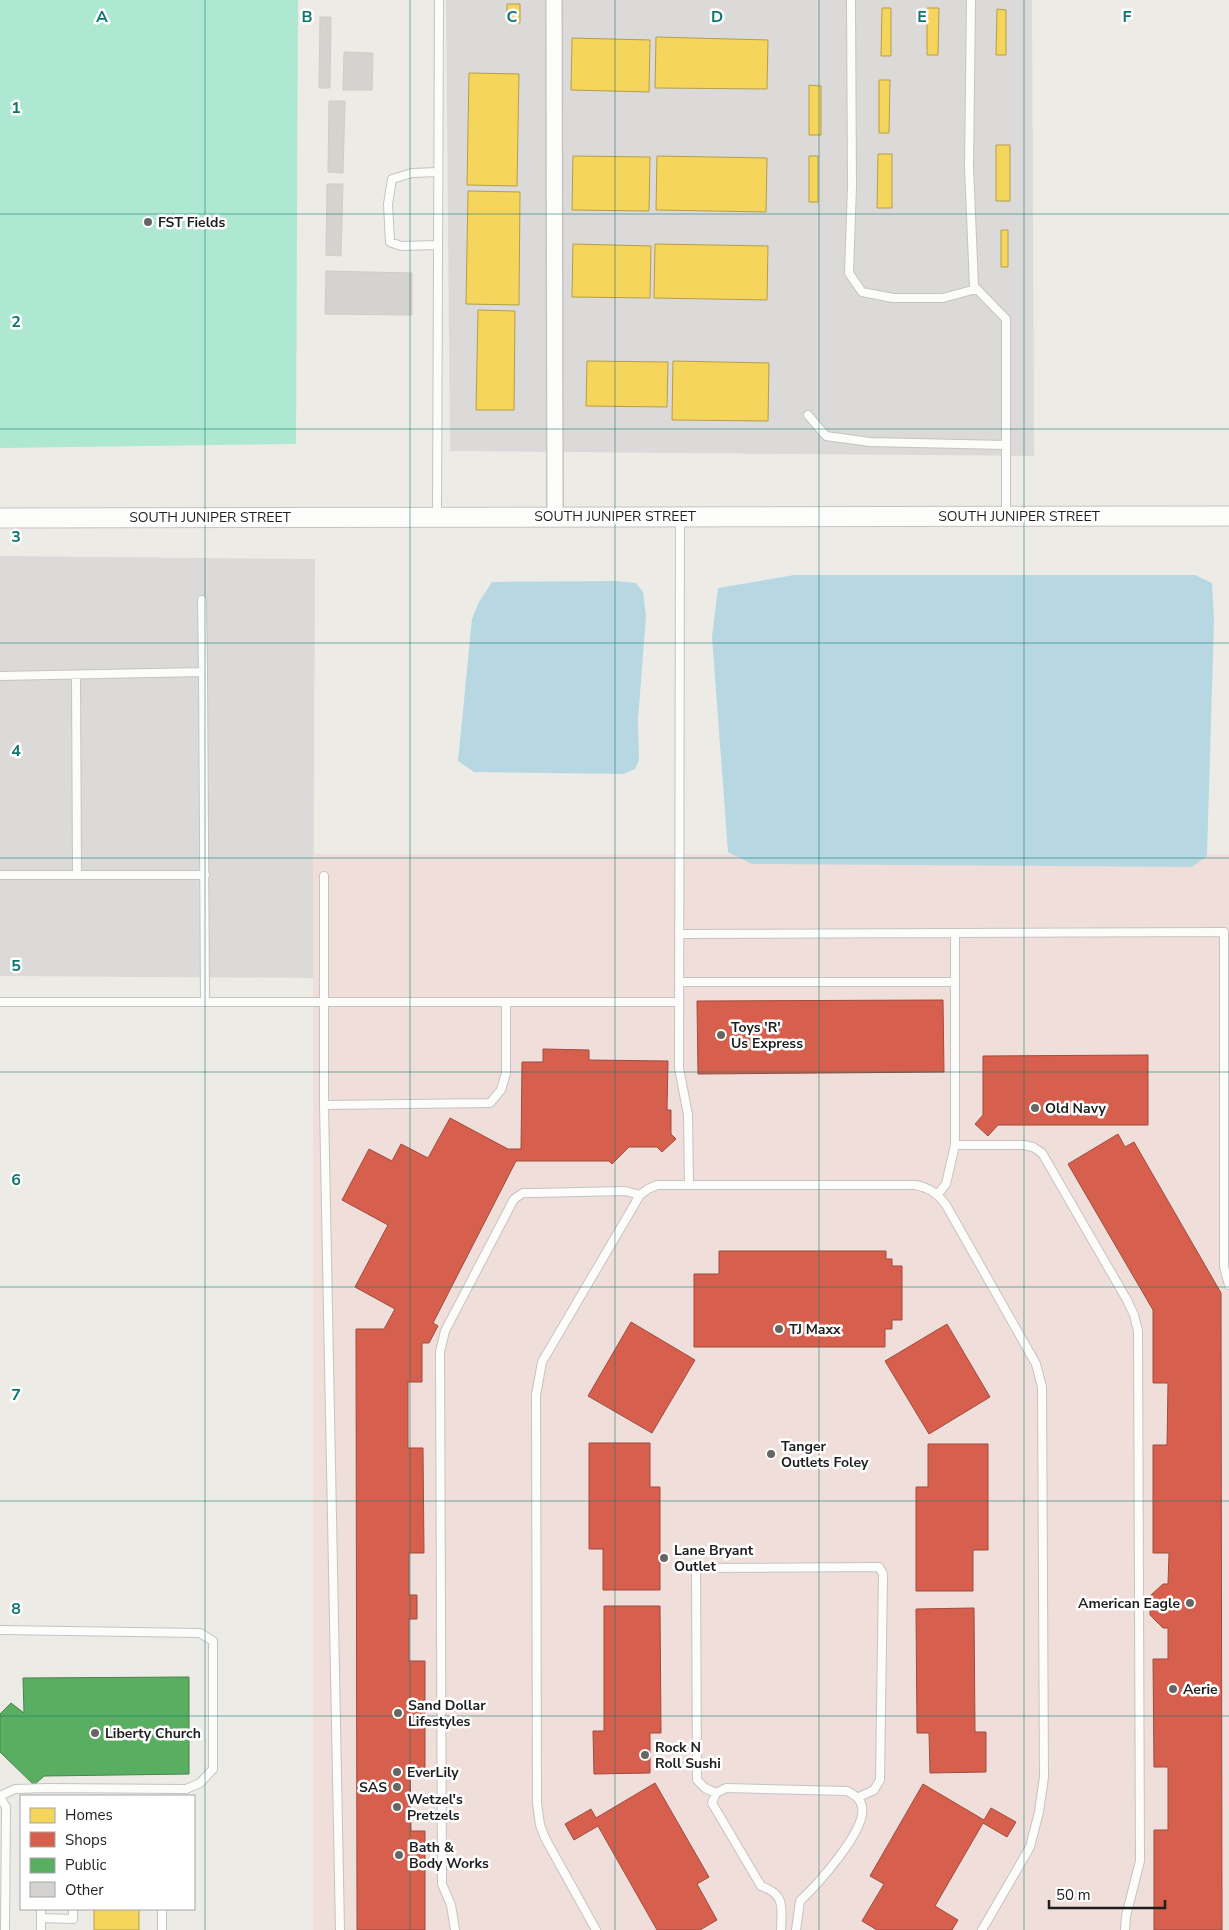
<svg xmlns="http://www.w3.org/2000/svg" width="1229" height="1930" viewBox="0 0 1229 1930" font-family="'Nunito Sans',sans-serif">
	<style>
		.residential { fill: #dcdad8 }
		.commercial { fill: #f0deda }
		.pitch { fill: #aee8d2 }
		.water { fill: #b7d8e3 }
		.homes { fill: #f6d55c; stroke: #b59e49 }
		.shops { fill: #d6604d; stroke: #9f4c3f }
		.public { fill: #5aae61; stroke: #48834d }
		.building { fill: #d5d3cf; stroke: #d0ccc7 }
		.lines { fill: none; stroke-linecap: round; stroke-linejoin: round }
		.service-casing { stroke: #c5c4c2; stroke-width: 10 }
		.minor-casing { stroke: #c5c4c2; stroke-width: 18 }
		.tertiary-casing { stroke: #c5c4c2; stroke-width: 21 }
		.service { stroke: #fcfcfb; stroke-width: 8 }
		.minor { stroke: #fcfcfb; stroke-width: 15 }
		.tertiary { stroke: #fcfcfb; stroke-width: 19 }
		.grid { fill: none; stroke: #0f766e; stroke-width: 1; stroke-opacity: 0.55 }
		.poi-dot { fill: #666664; stroke: #fff; stroke-width: 2 }
		.labels { text-anchor: middle; stroke-width: 5; stroke-linejoin: round; paint-order: stroke }
		.poi-label { font-size: 14px; font-weight: bold; fill: #1e1e1e; stroke: #fff; text-anchor: start }
		.street-label { font-size: 14px; fill: #1e1e1e; stroke: #fff }
		.grid-label { font-size: 16px; text-anchor: middle; font-weight: bold; fill: #0f766e; stroke: #fff; stroke-width: 5; stroke-linejoin: round; paint-order: stroke }
	</style>
	<rect width="100%" height="100%" fill="#edebe6"/>
	<path class="residential" d="M446 0H1032L1034 456 450 451Z
		M0 556 315 559 313 978 0 976Z"/>
	<path class="commercial" d="M313 854H1229V1930H313Z"/>
	<path class="pitch" d="M0 0H298L296 444 0 448Z"/>
	<path class="water" d="M794 575H1195L1212 583 1214 621 1207 856 1192 867 752 864 728 852 712 637 718 588Z
		M616 581 636 583 643 592 646 616 638 720 639 760 635 769 623 774 474 772 458 761 472 619 479 602 492 582Z"/>
	<path class="homes" d="M507 4H520V23L507 22Z
		M882 8H891V56H881Z
		M927 8H939L938 55H927Z
		M997 9 1006 10V55H996Z
		M656 37 768 40 767 89 655 88Z
		M572 38 650 40 649 92 571 90Z
		M469 73 519 74 517 186 467 185Z
		M879 80H890L889 133H879Z
		M809 85 821 86V135H809Z
		M996 145H1010V201H996Z
		M878 154H892V208H877Z
		M573 156 650 157 649 211 572 210Z
		M657 156 767 158 766 212 656 210Z
		M809 156H818V202H809Z
		M468 191 520 192 519 305 466 304Z
		M1001 230H1008V267H1001Z
		M573 244 651 246 650 298 572 297Z
		M655 244 768 246 767 300 654 298Z
		M478 310 515 311 514 410H476Z
		M587 361 668 362 667 407 586 406Z
		M673 361 769 363 768 421 672 420Z
		M94 1909H139V1930H94Z"/>
	<path class="shops" d="M943 1000 944 1072 698 1074 697 1001Z
		M543 1049 589 1050V1060L668 1061 667 1110H671V1134L676 1139 662 1152 657 1147H629L612 1164 609 1161H516L433 1323 438 1326 429 1343H422V1382H408V1448H423L424 1553H409V1595H417V1619H409V1661H425V1768H410L411 1831H425V1930H357L356 1329H384L395 1309 355 1287 388 1225 342 1200 369 1149 392 1161 401 1144 428 1158 450 1118 508 1149H521L522 1062H543Z
		M1148 1055V1125H998L988 1136 975 1124 983 1115V1056Z
		M1118 1134 1125 1147 1134 1142 1221 1293 1222 1930H1154V1830H1168V1767H1154L1153 1659H1168V1628H1163L1150 1615V1596L1163 1584H1168L1169 1553H1153V1445H1167L1168 1383H1153V1310L1068 1164Z
		M719 1251H886V1259H892V1266H902V1320H892V1329H885V1347H694V1274H719Z
		M631 1322 695 1360 652 1433 588 1396Z
		M947 1324 990 1397 929 1434 885 1361Z
		M589 1443H650V1487H660V1590H603V1549H589Z
		M928 1444H988V1550H973V1591H916V1487H928Z
		M604 1606H660L661 1733H650V1773L594 1774 593 1731H604Z
		M974 1608 975 1732H986V1772L930 1773 929 1733H917L916 1609Z
		M655 1783 709 1877 697 1884 717 1920 700 1930H657L598 1826 574 1840 565 1824 591 1809 596 1818Z
		M923 1784 984 1820 991 1808 1016 1822 1007 1837 983 1823 935 1906 958 1920 952 1930H877L862 1921 884 1884 870 1876Z"/>
	<path class="public" d="M189 1677V1774L44 1776 34 1785 0 1752V1714L11 1703 24 1713 23 1678Z"/>
	<path class="building" d="M320 17H331L330 88H319Z
		M344 52 373 53 372 90H343Z
		M329 101H345L343 173 328 172Z
		M327 184H343L341 256 326 255Z
		M326 271 412 273V315L325 314Z"/>
	<g class="lines">
		<g class="service-casing">
			<path id="service" d="M851 0 852 186 849 273 862 292 893 298H943L976 289
				M971 0 969 167 974 286 1006 319V515
				M438 245 401 246 390 242 388 204 392 179 412 173 438 172
				M808 415 826 436 870 442 1006 445
				M437 517 439 0
				M680 518 679 1068 688 1115 689 1185
				M202 600 203 672
				M76 675 77 875
				M0 676 203 672 205 1002
				M0 875H205
				M324 876V1105
				M679 934 1224 932V1267L1229 1285
				M679 982H955
				M0 1002H679
				M955 1145H1024L1033 1147 1042 1153 1127 1300 1134 1315 1138 1331 1140 1861 1126 1916 1125 1930
				M938 1194 946 1184 955 1145V933
				M0 1630 200 1633 213 1641V1769L200 1783 186 1789 47 1788 15 1789 0 1796
				M716 1793 705 1788 697 1780 696 1568 879 1567 883 1574 880 1780 874 1790 859 1797
				M0 1797 6 1807 5 1930
				M41 1909V1930
				M162 1909V1930
				M41 1918 73 1919V1909
				M340 1930 324 1105 490 1103 501 1090 506 1073V1002
				M455 1930 451 1905 442 1884 440 1352 445 1331 514 1199 523 1193H534L625 1191 640 1195
				M596 1930 545 1838 540 1825 537 1803 536 1395 542 1362 640 1195 648 1189 657 1185H915C930 1188 937 1193 946 1205L1036 1364 1042 1387 1044 1777 1039 1812 1030 1847 982 1930
				M781 1930C782 1907 785 1894 761 1886L712 1803 716 1793 726 1788 847 1791C854 1795 860 1797 862 1807 867 1830 817 1885 800 1901L796 1930"/>
		</g>
		<g class="minor-casing">
			<path id="minor" d="M554 0 555 516"/>
		</g>
		<g class="tertiary-casing">
			<path id="tertiary" d="M0 518 1229 516"/>
		</g>
		<use href="#service" class="service"/>
		<use href="#minor" class="minor"/>
		<use href="#tertiary" class="tertiary"/>
	</g>
	<path class="grid" d="M205 0V1930M410 0V1930M615 0V1930M819 0V1930M1024 0V1930M0 214H1229M0 429H1229M0 643H1229M0 858H1229M0 1072H1229M0 1287H1229M0 1501H1229M0 1716H1229"/>
	<g class="poi-dot">
		<circle cx="148" cy="222" r="5"/>
		<circle cx="721" cy="1035" r="5"/>
		<circle cx="1035" cy="1108" r="5"/>
		<circle cx="779" cy="1329" r="5"/>
		<circle cx="771" cy="1454" r="5"/>
		<circle cx="664" cy="1558" r="5"/>
		<circle cx="1190" cy="1603" r="5"/>
		<circle cx="1173" cy="1689" r="5"/>
		<circle cx="398" cy="1713" r="5"/>
		<circle cx="95" cy="1733" r="5"/>
		<circle cx="645" cy="1755" r="5"/>
		<circle cx="397" cy="1772" r="5"/>
		<circle cx="397" cy="1787" r="5"/>
		<circle cx="397" cy="1807" r="5"/>
		<circle cx="399" cy="1855" r="5"/>
	</g>
	<g class="labels">
		<g class="poi-label">
			<text x="158" y="227">FST Fields</text>
			<text x="731" y="1032">Toys 'R'<tspan x="731" dy="16">Us Express</tspan></text>
			<text x="1045" y="1113">Old Navy</text>
			<text x="789" y="1334">TJ Maxx</text>
			<text x="781" y="1451">Tanger<tspan x="781" dy="16">Outlets Foley</tspan></text>
			<text x="674" y="1555">Lane Bryant<tspan x="674" dy="16">Outlet</tspan></text>
			<text x="1180" y="1608" text-anchor="end">American Eagle</text>
			<text x="1183" y="1694">Aerie</text>
			<text x="408" y="1710">Sand Dollar<tspan x="408" dy="16">Lifestyles</tspan></text>
			<text x="105" y="1738">Liberty Church</text>
			<text x="655" y="1752">Rock N<tspan x="655" dy="16">Roll Sushi</tspan></text>
			<text x="407" y="1777">EverLily</text>
			<text x="387" y="1792" text-anchor="end">SAS</text>
			<text x="407" y="1804">Wetzel's<tspan x="407" dy="16">Pretzels</tspan></text>
			<text x="409" y="1852">Bath &amp;<tspan x="409" dy="16">Body Works</tspan></text>
		</g>
		<g class="street-label">
			<text x="615" y="521">SOUTH JUNIPER STREET</text>
			<text x="1019" y="521">SOUTH JUNIPER STREET</text>
			<text x="210" y="522">SOUTH JUNIPER STREET</text>
		</g>
	</g>
	<g class="grid-label">
		<text x="102" y="22">A</text>
		<text x="307" y="22">B</text>
		<text x="512" y="22">C</text>
		<text x="717" y="22">D</text>
		<text x="922" y="22">E</text>
		<text x="1127" y="22">F</text>
		<text x="16" y="113">1</text>
		<text x="16" y="327">2</text>
		<text x="16" y="542">3</text>
		<text x="16" y="756">4</text>
		<text x="16" y="971">5</text>
		<text x="16" y="1185">6</text>
		<text x="16" y="1400">7</text>
		<text x="16" y="1614">8</text>
	</g>
	<rect x="20" y="1795" width="175" height="115" fill="#ffffff" stroke="#a5a5a5"/>
	<rect x="30" y="1808" width="25" height="15" fill="#f6d55c" stroke="#a5a5a5"/>
	<text x="65" y="1820" font-size="15" fill="#1e1e1e">Homes</text>
	<rect x="30" y="1832" width="25" height="15" fill="#d6604d" stroke="#a5a5a5"/>
	<text x="65" y="1845" font-size="15" fill="#1e1e1e">Shops</text>
	<rect x="30" y="1858" width="25" height="15" fill="#5aae61" stroke="#a5a5a5"/>
	<text x="65" y="1870" font-size="15" fill="#1e1e1e">Public</text>
	<rect x="30" y="1882" width="25" height="15" fill="#d5d3cf" stroke="#a5a5a5"/>
	<text x="65" y="1895" font-size="15" fill="#1e1e1e">Other</text>
	<path d="M1049 1900v8h116v-8" fill="none" stroke="#1e1e1e" stroke-width="2.5"/>
	<text x="1056" y="1900" font-size="15" fill="#1e1e1e" stroke="#ffffff" stroke-width="4" paint-order="stroke">50 m</text>
</svg>
